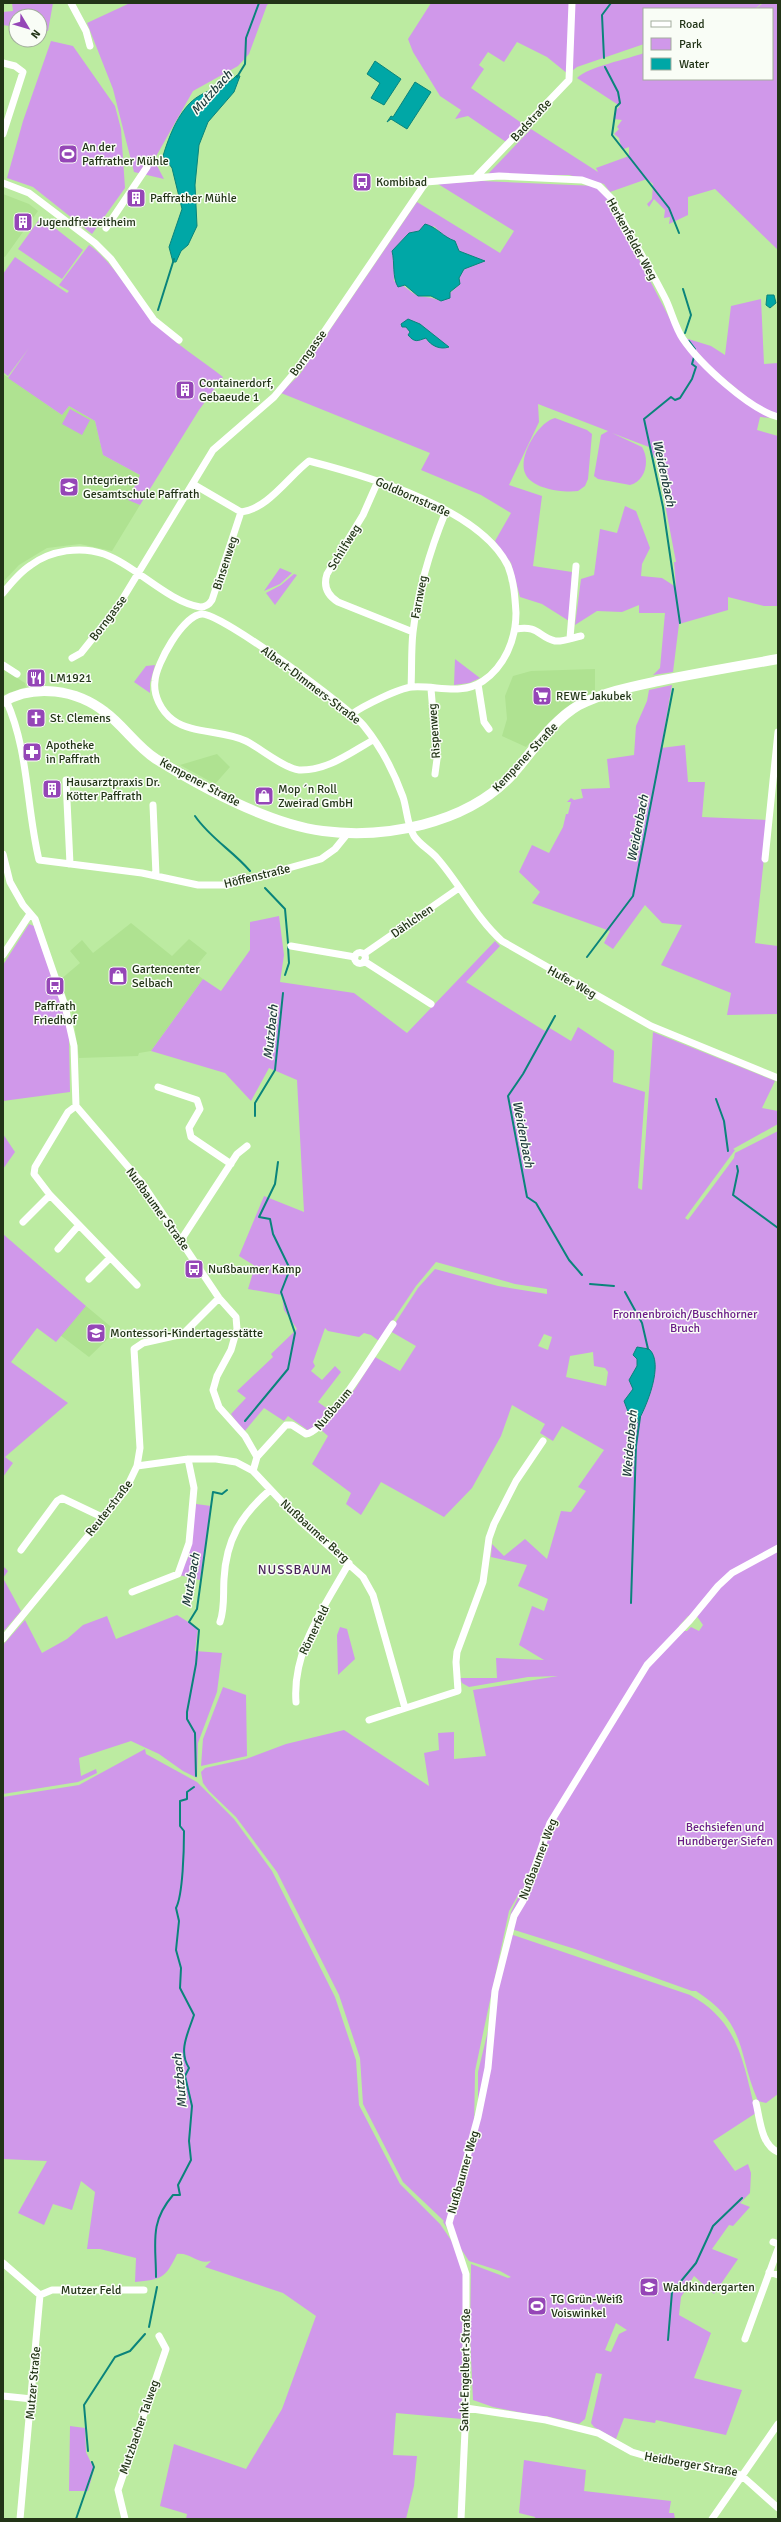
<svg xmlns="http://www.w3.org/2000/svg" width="781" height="2522" viewBox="0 0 781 2522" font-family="Signika,sans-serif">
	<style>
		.built { fill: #afe291 }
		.green { fill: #d098ea; fill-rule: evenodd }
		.water { fill: #00a7a6; stroke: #0a847b }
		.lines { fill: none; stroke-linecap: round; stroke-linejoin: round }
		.stream { stroke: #0a847b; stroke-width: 2 }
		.street { stroke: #fff; stroke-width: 7 }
		.secondary { stroke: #fff; stroke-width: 10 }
		.labels { text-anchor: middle; stroke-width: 3; stroke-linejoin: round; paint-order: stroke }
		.street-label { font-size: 12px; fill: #223417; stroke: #f9fdf6 }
		.poi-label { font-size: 12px; fill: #223417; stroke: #f9fdf6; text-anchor: start }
		.park-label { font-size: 12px; fill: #6a1c87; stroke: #f9fdf6 }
		.water-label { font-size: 13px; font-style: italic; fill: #223e3e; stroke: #f9fdf6 }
		.neighbourhood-label { font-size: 13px; letter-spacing: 1px; fill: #482359; stroke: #f9fdf6 }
	</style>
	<rect width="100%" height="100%" fill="#bceba1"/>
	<path class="built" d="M3 194 29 204 38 211 5 257 3 256Z
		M3 374 62 415 69 406 95 421 103 455 140 475 128 499 140 505 112 551 80 544 47 548 19 565 3 582Z
		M3 669 25 683 26 687 3 695Z
		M595 669V691L565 708 526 747 502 736 507 719 505 696 513 676 531 671Z
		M217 754 230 767 215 784 180 765Z
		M131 923 172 956 189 939 207 953 192 971 203 979 151 1051 139 1053 138 1056 79 1058 73 1016 60 980 80 963 70 951 82 940 93 953Z
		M86 1306 116 1331 89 1357 60 1335Z"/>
	<path class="green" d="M12 3H53L48 31 40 30V16H16V27L3 25V12L13 11Z
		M130 3H270L267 5 249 54 238 66 193 91 154 160 164 179 134 172 113 89 87 23Z
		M431 3H762L755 9H644V44L577 67 568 74 547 57 517 42 504 62 488 52 479 65 484 69 471 88 523 124 506 142 468 116 455 119 461 110 440 96 413 52 408 39Z
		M763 3H778V250L715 189 688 197V215L669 224 670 217 664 218 665 210 654 199 649 207 647 204 652 199 653 184 647 179 610 192 604 184 569 175H487L531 129 598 172 596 168 629 156V147L624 149 621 146 619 138 614 134 619 129 617 127 622 120 614 119 615 111 620 106 577 78C588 67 628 59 644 53V79H772V9H756Z
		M51 41 73 46 115 106 121 129 125 188 92 234 33 187 7 178 23 121Z
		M482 181 596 186 604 192 684 346 773 418 760 417 757 430 778 436V606H764L728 597V610L679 624 673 672 653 675 660 668 665 613H639V605L622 612 597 611 575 625 581 579 594 575 600 529 617 533 625 506 636 511 650 548 642 564 641 576 662 578 676 587 674 562H676L657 462 649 447 612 433 642 447C650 460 646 481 630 485L598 479 594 476 601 435 608 431 538 404 539 422 509 485 542 496 533 566 572 572 569 621 542 604 520 597 511 563 495 541 511 513 481 495 421 470 430 453 281 393 300 374 417 202 500 253 514 231 438 184ZM434 226 446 238 454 241 459 251 485 261 464 269 459 278 460 284 441 301C433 297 420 297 416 295 408 290 403 284 394 281L395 265Z
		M41 217 83 250 62 279 18 249Z
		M89 245C117 265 130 297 154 322 174 343 200 359 223 377L199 410 140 505 128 500 140 475 103 455 95 421 69 406 62 415 8 378 29 348 8 376 3 372V274L15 257 67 293 69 291 59 285Z
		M761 299 764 364 778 363V414L764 410 717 374 685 338 711 346 725 355 731 306Z
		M70 409 90 420 82 435 62 424Z
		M555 418 587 430 592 434 588 479 585 486 578 491C563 493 531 489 525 473 518 457 538 422 555 418Z
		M280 568 292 573 280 584 264 591Z
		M294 574 297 575 275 605 266 593 281 585Z
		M455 659 480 678 469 683 454 685Z
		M155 665 150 683V693L134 682 146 666Z
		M672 685 661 748 685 745 688 782H705L702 817 768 820 755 943 778 946V1014L727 1015 731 993 661 965 682 925 662 923 645 905 613 949 604 943 610 931 532 903 540 892 519 872 532 845 549 853 563 827 566 814H568L571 802H567L571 798 574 800 583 798 581 789 610 788 607 759 634 755 636 726 647 701 649 690Z
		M279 916 284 955 280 982 354 993 407 1033 495 941 500 946 466 982 545 1031 548 1027 571 1041 578 1027 614 1051 613 1082 645 1092 638 1188 642 1190 653 1032 775 1081 762 1108 778 1111V1124L733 1149 735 1150 685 1218 688 1220 734 1158 735 1153 778 1131V2094L766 2103 758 2101C737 2053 748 2024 696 1991H692L575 1949 508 1928 511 1912 524 1885 509 1911 475 2071 474 2131 478 2118V2072L493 2010 507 1933 690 1995C740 2022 743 2064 756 2113L713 2141 735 2171 748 2164 751 2173 750 2193 740 2203 750 2207 733 2226 729 2225 712 2249 738 2259 714 2294 694 2276 681 2297 679 2315 711 2333 694 2378 742 2390 726 2435 656 2420 655 2423 624 2418 616 2439 594 2427 591 2423 602 2374 596 2373 585 2419 579 2424 546 2416 543 2417 493 2407 473 2400 470 2336 471 2264 508 2278 511 2277 500 2271 469 2261 443 2222 444 2221 403 2182 363 2104 360 2058 339 1995 277 1872 236 1817 209 1791 203 1783 201 1772 205 1768 246 1759 286 1744 344 1730 429 1786 424 1753 439 1750 438 1733 454 1732V1759L486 1756 473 1690 558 1676 528 1677 469 1687 462 1683 460 1678H497L496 1658 544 1660 519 1645 532 1606 544 1611 548 1599 518 1586 527 1565 491 1557 492 1544 504 1556 525 1539 547 1559 561 1511 571 1512 586 1491 578 1487 604 1450 562 1426 553 1441 540 1433 545 1424 512 1405 501 1436 472 1488 444 1517 381 1482 361 1515 346 1504 351 1493 312 1464 328 1436 320 1429 355 1389 375 1357 400 1371 416 1346 390 1331 418 1288 435 1269 498 1286 547 1294V1289L515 1284 436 1262 416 1286 379 1341 371 1335 364 1333 359 1337 328 1331 325 1328 313 1362 315 1366 311 1371 322 1380 335 1366 341 1372 318 1402 332 1412 309 1431 288 1416 284 1421 264 1408 244 1432 231 1414 246 1398 237 1391 273 1357 271 1354 297 1329 284 1310 282 1295 248 1289 255 1266 239 1256 264 1196 304 1212 297 1080 269 1068 251 1101 225 1073 151 1051 203 979 221 991 250 950V922ZM544 1334 552 1337 548 1350 538 1346ZM593 1352 594 1366 605 1368 608 1372 606 1386 566 1377 570 1356ZM696 1615 703 1625 699 1631 691 1627 687 1631H682L679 1626 688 1616ZM616 2323 627 2330 619 2334 611 2352 605 2350Z
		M29 924 34 926 63 1010 69 1037 70 1092 3 1101V965Z
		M3 1134 15 1152 3 1169Z
		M3 1234 86 1306 56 1342 37 1328 11 1362 68 1403 5 1457 13 1463 3 1477Z
		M196 1504 211 1506 200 1580 179 1575 188 1558Z
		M3 1566 8 1571 3 1578 21 1611 3 1632Z
		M177 1615 198 1628 195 1651 222 1653 217 1692 198 1743 197 1778 183 1771 159 1754 131 1741 79 1758 81 1776 96 1769 97 1773 78 1782 3 1794V1645L25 1620 42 1653 67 1639 83 1625 107 1616 116 1639Z
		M340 1627 347 1629 355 1659 338 1675 337 1635Z
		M223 1687 246 1695 247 1756 201 1766 203 1739Z
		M145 1749 146 1754 197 1782 234 1819 272 1871 335 1997 356 2060 359 2105 400 2184 440 2224 464 2259 462 2419 396 2413 393 2455 417 2456 414 2486 406 2519H186L187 2514 160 2506 174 2444 246 2469 282 2409 316 2316 283 2293 205 2267 211 2261C198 2265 190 2252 177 2254 165 2279 162 2279 135 2282L136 2258 100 2249H87L95 2192 81 2181 72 2210 53 2204 44 2225 18 2213 47 2161 3 2159V1797L79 1785Z
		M70 2426 85 2428 86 2452 94 2469 88 2491H69Z
		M524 2460 586 2470 584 2491 671 2501 669 2513H674L675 2519H535V2517L519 2513Z"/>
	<path class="water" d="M375 61 401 79 384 105 371 98 380 83 367 74Z
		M237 75 240 76 234 92 208 122 199 145 195 185 197 226 188 245 181 251 176 262H173L169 247 182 209 172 168 163 156C169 136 180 107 199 96 211 88 228 86 237 75Z
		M415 82 431 92 407 129 391 119 387 122 391 116 393 117Z
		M425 224C437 227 443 237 455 241L459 251 485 261 464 269 459 278 460 284 450 292V298L441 301 431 296H418L405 285 398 287C392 277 395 263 392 251L409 233 419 231Z
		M767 295H774L776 303 770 308 766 305Z
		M408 319 420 324 449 347C440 350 431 346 426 338 417 341 415 343 408 335L410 332 406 327H402L401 324Z
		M637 1347 649 1349C665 1363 646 1408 637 1423L632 1422 624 1401 633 1389 629 1380 637 1366V1359L633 1355Z"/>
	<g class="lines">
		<path class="stream" d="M604 58 602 15 611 3
			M605 67 618 92 620 103 616 107 612 135 669 208 679 233
			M237 77 245 64 246 38 259 3
			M683 289 691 315 685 333
			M158 310 174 259
			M689 341 695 349
			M680 623 663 507 644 419 671 397 675 400 680 398 692 379 696 367 692 364 694 357
			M195 816C210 838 233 851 250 871
			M265 888 285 909 288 943
			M587 957 633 896 673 689
			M285 975 289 963 288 947
			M555 1016 523 1074 508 1096 527 1197 536 1203 569 1260 582 1275
			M716 1099 724 1121 728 1151
			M255 1116V1103L275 1070 283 993
			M737 1166 738 1171 733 1195 778 1228
			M590 1284 614 1286
			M625 1292 642 1323 648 1349
			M245 1421 288 1369 295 1333 281 1292 290 1269 273 1234 270 1219 259 1217 275 1184 278 1162
			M631 1603 636 1446 640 1417
			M196 1776 195 1733 187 1719V1712L196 1664 199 1630 189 1622 197 1609 213 1492 222 1494 227 1490
			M156 2277C156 2243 149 2223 173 2195H180L178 2185 191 2160 189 2141 192 2106 185 2076 189 2068C178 2051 188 2033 194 2015L180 1988 181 1968 176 1950 179 1921 176 1908C183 1895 184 1848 184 1831L180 1826V1801L187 1799V1792L194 1787
			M149 2327 157 2287
			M668 2340 672 2292 696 2263 713 2226 742 2198
			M88 2451 84 2405 115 2357 130 2351 145 2334
			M76 2519 94 2467 92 2462"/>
		<path class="street" d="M71 3 86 31 90 46
			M3 63 15 66 23 72 3 134
			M476 177 569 80 572 3
			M3 183 29 193 95 243 111 259 154 320 179 340
			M106 228 147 167
			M378 481 363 515 327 574C323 586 327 595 338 602L413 632
			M193 484 241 512C268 509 288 477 309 461 367 476 480 508 508 566 514 581 515 597 516 613 516 639 505 666 483 681 461 696 436 685 412 687 399 688 363 706 352 714
			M3 593C11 583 20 572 31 565 51 550 81 546 104 554 135 565 168 602 200 607 205 607 209 605 212 600L241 512
			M516 629C539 625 538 637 555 641 563 642 572 638 581 636
			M570 638 576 566
			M72 658 81 653 117 608 213 450 274 397 305 360 426 182 499 176 582 180 599 186 611 198C628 233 649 266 666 300 672 313 675 327 683 339 700 364 749 409 778 417
			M3 665 17 674
			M478 684 484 722 489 729
			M411 687C412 668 411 650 413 632 418 590 430 550 446 511
			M431 689 437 759 435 774
			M6 700C29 751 26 806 39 860L142 873 198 885H228L321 859 335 849 348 833
			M373 740C350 753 327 771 299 770 285 769 260 748 246 741 223 730 192 734 173 720 161 711 153 695 155 681 156 664 183 615 202 614 221 613 350 708 364 726 381 747 394 772 403 797 407 809 407 825 414 836 420 845 430 850 437 858 460 884 476 918 502 941L651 1026 778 1078
			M66 780 70 864
			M153 805 156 875
			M3 854 10 882 23 905 35 919 65 1006 74 1046 76 1106 142 1183 219 1298 236 1317 237 1329 231 1350 217 1376 213 1390 219 1407 245 1436 257 1457 253 1471
			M765 859 778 732
			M291 946 355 957
			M354.5 958a5.5 5.5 0 1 1 11 0a5.5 5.5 0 1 1-11 0Z
			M364 954 459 888
			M3 955 30 914
			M364 961 431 1004
			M158 1087 197 1100 200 1109 189 1128 191 1137 231 1164
			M76 1106 68 1112 35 1167 34 1174 50 1195 137 1285
			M23 1222 50 1195
			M181 1240 237 1154 247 1146
			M58 1249 79 1225
			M89 1279 110 1258
			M257 1457 286 1425H292L306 1434C327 1432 379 1344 393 1324
			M137 1466 188 1459H216L236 1462 253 1471 301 1522 363 1577 373 1595 405 1708
			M21 1550 57 1501 62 1498 102 1517
			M132 1592 178 1574 189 1543 194 1488 188 1459
			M220 1622C225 1608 223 1594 224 1579 226 1540 241 1515 270 1490
			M3 1639 125 1491 137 1466 140 1448 134 1349 143 1343 183 1334 219 1298
			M296 1702C292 1650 325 1606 349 1563
			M369 1720 458 1691 456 1662 457 1652 483 1582 489 1538 494 1524 516 1481 543 1441
			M756 2103C760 2119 761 2145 778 2152
			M773 2242 778 2244
			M3 2263 40 2295 20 2519
			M769 2272 778 2275
			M40 2295 52 2290H144
			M745 2339 778 2249
			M3 2396 32 2399
			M466 2408 546 2420 598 2433 632 2452 656 2459 741 2475 778 2508
			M125 2519 118 2490 166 2349 159 2336
			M461 2519 466 2408V2274L449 2223 478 2117 488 2068 495 1991 514 1916 523 1901 550 1823 647 1665 690 1620 718 1586 732 1573 778 1548
			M712 2519 778 2424"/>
		<path class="secondary" d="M3 702C35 683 77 690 105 712 124 726 136 746 156 759 203 788 269 824 323 831 385 839 465 824 510 777 532 753 550 722 579 705 605 692 630 687 658 681 698 673 738 666 778 659"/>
	</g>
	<defs>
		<g id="stadium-square" transform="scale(1)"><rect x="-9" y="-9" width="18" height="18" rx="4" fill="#9546b7" stroke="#f9fdf6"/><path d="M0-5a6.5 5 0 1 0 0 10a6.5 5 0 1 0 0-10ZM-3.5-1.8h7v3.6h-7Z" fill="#fff"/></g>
		<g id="bus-square" transform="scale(1)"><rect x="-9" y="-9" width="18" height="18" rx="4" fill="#9546b7" stroke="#f9fdf6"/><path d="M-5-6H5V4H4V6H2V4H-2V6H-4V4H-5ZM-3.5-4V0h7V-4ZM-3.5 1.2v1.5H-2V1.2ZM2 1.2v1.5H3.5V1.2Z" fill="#fff"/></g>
		<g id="building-square" transform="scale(1)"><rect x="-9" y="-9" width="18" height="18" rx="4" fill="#9546b7" stroke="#f9fdf6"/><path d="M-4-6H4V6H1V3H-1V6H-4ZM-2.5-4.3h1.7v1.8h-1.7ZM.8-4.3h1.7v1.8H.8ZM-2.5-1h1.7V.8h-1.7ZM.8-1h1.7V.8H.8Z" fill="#fff"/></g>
		<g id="school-square" transform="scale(1)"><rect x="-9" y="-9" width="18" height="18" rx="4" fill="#9546b7" stroke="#f9fdf6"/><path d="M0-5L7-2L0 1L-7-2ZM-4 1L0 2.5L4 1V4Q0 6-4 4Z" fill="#fff"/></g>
		<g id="restaurant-square" transform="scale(1)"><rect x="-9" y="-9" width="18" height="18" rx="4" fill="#9546b7" stroke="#f9fdf6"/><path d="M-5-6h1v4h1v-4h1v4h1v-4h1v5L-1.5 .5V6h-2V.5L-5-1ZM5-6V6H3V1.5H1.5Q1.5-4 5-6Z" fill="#fff"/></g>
		<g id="supermarket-square" transform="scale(1)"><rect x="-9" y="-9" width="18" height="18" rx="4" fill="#9546b7" stroke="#f9fdf6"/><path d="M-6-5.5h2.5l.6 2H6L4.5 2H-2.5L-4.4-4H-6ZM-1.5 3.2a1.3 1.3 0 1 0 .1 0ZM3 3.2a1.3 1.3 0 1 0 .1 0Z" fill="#fff"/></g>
		<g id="church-square" transform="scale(1)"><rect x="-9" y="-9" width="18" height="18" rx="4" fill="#9546b7" stroke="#f9fdf6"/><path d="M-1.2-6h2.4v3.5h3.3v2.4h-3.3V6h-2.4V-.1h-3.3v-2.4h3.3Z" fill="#fff"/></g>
		<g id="pharmacy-square" transform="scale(1)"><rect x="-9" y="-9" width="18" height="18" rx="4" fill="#9546b7" stroke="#f9fdf6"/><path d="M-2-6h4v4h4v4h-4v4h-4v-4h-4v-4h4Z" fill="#fff"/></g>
		<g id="shop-square" transform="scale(1)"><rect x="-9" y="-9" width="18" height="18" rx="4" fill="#9546b7" stroke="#f9fdf6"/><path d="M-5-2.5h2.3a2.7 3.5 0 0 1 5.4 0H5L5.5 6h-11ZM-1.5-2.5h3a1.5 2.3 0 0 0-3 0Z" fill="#fff"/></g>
	</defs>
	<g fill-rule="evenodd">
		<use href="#stadium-square" x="68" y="154"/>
		<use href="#bus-square" x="362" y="182"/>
		<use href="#building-square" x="136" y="198"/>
		<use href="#building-square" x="23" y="222"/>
		<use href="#building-square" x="185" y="390"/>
		<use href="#school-square" x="69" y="487"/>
		<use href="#restaurant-square" x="36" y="678"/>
		<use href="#supermarket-square" x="542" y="696"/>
		<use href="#church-square" x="36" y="718"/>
		<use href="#pharmacy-square" x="32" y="752"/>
		<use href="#building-square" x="52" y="789"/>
		<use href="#shop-square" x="264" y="796"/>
		<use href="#shop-square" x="118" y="976"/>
		<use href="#bus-square" x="55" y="986"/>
		<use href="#bus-square" x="194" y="1269"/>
		<use href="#school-square" x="96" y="1333"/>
		<use href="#school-square" x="649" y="2287"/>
		<use href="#stadium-square" x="537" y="2306"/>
	</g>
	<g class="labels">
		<g class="street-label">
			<text transform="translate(531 120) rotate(-47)" y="4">Badstraße</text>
			<text transform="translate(632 239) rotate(61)" y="4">Herkenfelder Weg</text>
			<text transform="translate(308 353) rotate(-54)" y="4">Borngasse</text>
			<text transform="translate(413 497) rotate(24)" y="4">Goldbornstraße</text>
			<text transform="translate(344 547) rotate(-58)" y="4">Schilfweg</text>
			<text transform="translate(225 563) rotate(-72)" y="4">Binsenweg</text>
			<text transform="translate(419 597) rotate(-79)" y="4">Farnweg</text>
			<text transform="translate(108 618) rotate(-53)" y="4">Borngasse</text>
			<text transform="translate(311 685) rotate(37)" y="4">Albert-Dimmers-Straße</text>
			<text transform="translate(434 731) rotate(-94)" y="4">Rispenweg</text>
			<text transform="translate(525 757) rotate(-47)" y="4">Kempener Straße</text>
			<text transform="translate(200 782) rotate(28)" y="4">Kempener Straße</text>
			<text transform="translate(257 876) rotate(-14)" y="4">Höffenstraße</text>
			<text transform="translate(412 921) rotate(-35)" y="4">Dählchen</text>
			<text transform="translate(572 982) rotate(29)" y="4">Hufer Weg</text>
			<text transform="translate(158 1209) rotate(54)" y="4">Nußbaumer Straße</text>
			<text transform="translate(333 1409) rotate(-50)" y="4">Nußbaum</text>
			<text transform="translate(109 1508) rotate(-52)" y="4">Reuterstraße</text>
			<text transform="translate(315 1531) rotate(42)" y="4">Nußbaumer Berg</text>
			<text transform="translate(314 1630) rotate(-64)" y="4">Römerfeld</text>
			<text transform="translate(538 1859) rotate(-69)" y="4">Nußbaumer Weg</text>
			<text transform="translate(463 2172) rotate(-74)" y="4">Nußbaumer Weg</text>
			<text x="91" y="2294">Mutzer Feld</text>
			<text transform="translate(465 2370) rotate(-89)" y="4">Sankt-Engelbert-Straße</text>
			<text transform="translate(33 2383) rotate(-85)" y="4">Mutzer Straße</text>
			<text transform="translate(139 2427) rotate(-71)" y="4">Mutzbacher Talweg</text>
			<text transform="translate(691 2464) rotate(10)" y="4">Heidberger Straße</text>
		</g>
		<g class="poi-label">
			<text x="82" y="151">An der<tspan x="82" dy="14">Paffrather Mühle</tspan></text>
			<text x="376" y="186">Kombibad</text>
			<text x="150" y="202">Paffrather Mühle</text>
			<text x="37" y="226">Jugendfreizeitheim</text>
			<text x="199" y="387">Containerdorf,<tspan x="199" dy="14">Gebaeude 1</tspan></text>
			<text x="83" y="484">Integrierte<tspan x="83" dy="14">Gesamtschule Paffrath</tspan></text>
			<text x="50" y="682">LM1921</text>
			<text x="556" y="700">REWE Jakubek</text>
			<text x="50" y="722">St. Clemens</text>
			<text x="46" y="749">Apotheke<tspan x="46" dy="14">in Paffrath</tspan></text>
			<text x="66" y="786">Hausarztpraxis Dr.<tspan x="66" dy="14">Kötter Paffrath</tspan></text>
			<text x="278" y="793">Mop ´n Roll<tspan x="278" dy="14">Zweirad GmbH</tspan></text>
			<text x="132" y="973">Gartencenter<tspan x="132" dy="14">Selbach</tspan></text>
			<text x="55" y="1010" text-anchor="middle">Paffrath<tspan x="55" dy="14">Friedhof</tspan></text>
			<text x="208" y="1273">Nußbaumer Kamp</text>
			<text x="110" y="1337">Montessori-Kindertagesstätte</text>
			<text x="663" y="2291">Waldkindergarten</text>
			<text x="551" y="2303">TG Grün-Weiß<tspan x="551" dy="14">Voiswinkel</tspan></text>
		</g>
		<g class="park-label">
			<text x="685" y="1318">Fronnenbroich/Buschhorner<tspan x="685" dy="14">Bruch</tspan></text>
			<text x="725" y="1831">Bechsiefen und<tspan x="725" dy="14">Hundberger Siefen</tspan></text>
		</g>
		<g class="water-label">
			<text transform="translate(211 92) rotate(-48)" y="5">Mutzbach</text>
			<text transform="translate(665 473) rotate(78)" y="5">Weidenbach</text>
			<text transform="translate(637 828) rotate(-79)" y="5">Weidenbach</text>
			<text transform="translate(270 1032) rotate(-84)" y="5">Mutzbach</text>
			<text transform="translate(524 1134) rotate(79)" y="5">Weidenbach</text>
			<text transform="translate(629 1444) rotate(-85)" y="5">Weidenbach</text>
			<text transform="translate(190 1580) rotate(-80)" y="5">Mutzbach</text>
			<text transform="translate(179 2081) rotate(-96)" y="5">Mutzbach</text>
		</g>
		<g class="neighbourhood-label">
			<text x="295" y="1574">NUSSBAUM</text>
		</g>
	</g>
	<rect width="781" height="2522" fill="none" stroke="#223417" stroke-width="8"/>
	<rect x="643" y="8" width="130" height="72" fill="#f9fdf6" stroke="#a3ad9d"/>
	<rect x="651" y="21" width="20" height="6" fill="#ffffff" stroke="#a3ad9d"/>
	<text x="679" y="28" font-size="12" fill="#223417">Road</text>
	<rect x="651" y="38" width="20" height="12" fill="#d098ea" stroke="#a3ad9d"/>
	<text x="679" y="48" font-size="12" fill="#223417">Park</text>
	<rect x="651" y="58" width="20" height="12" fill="#00a7a6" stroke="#a3ad9d"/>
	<text x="679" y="68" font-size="12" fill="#223417">Water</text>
	<g transform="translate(28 28) rotate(128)"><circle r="19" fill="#f9fdf6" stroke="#a3ad9d"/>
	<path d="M0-3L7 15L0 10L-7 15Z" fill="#9546b7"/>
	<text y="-6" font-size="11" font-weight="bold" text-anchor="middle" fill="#223417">N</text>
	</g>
</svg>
